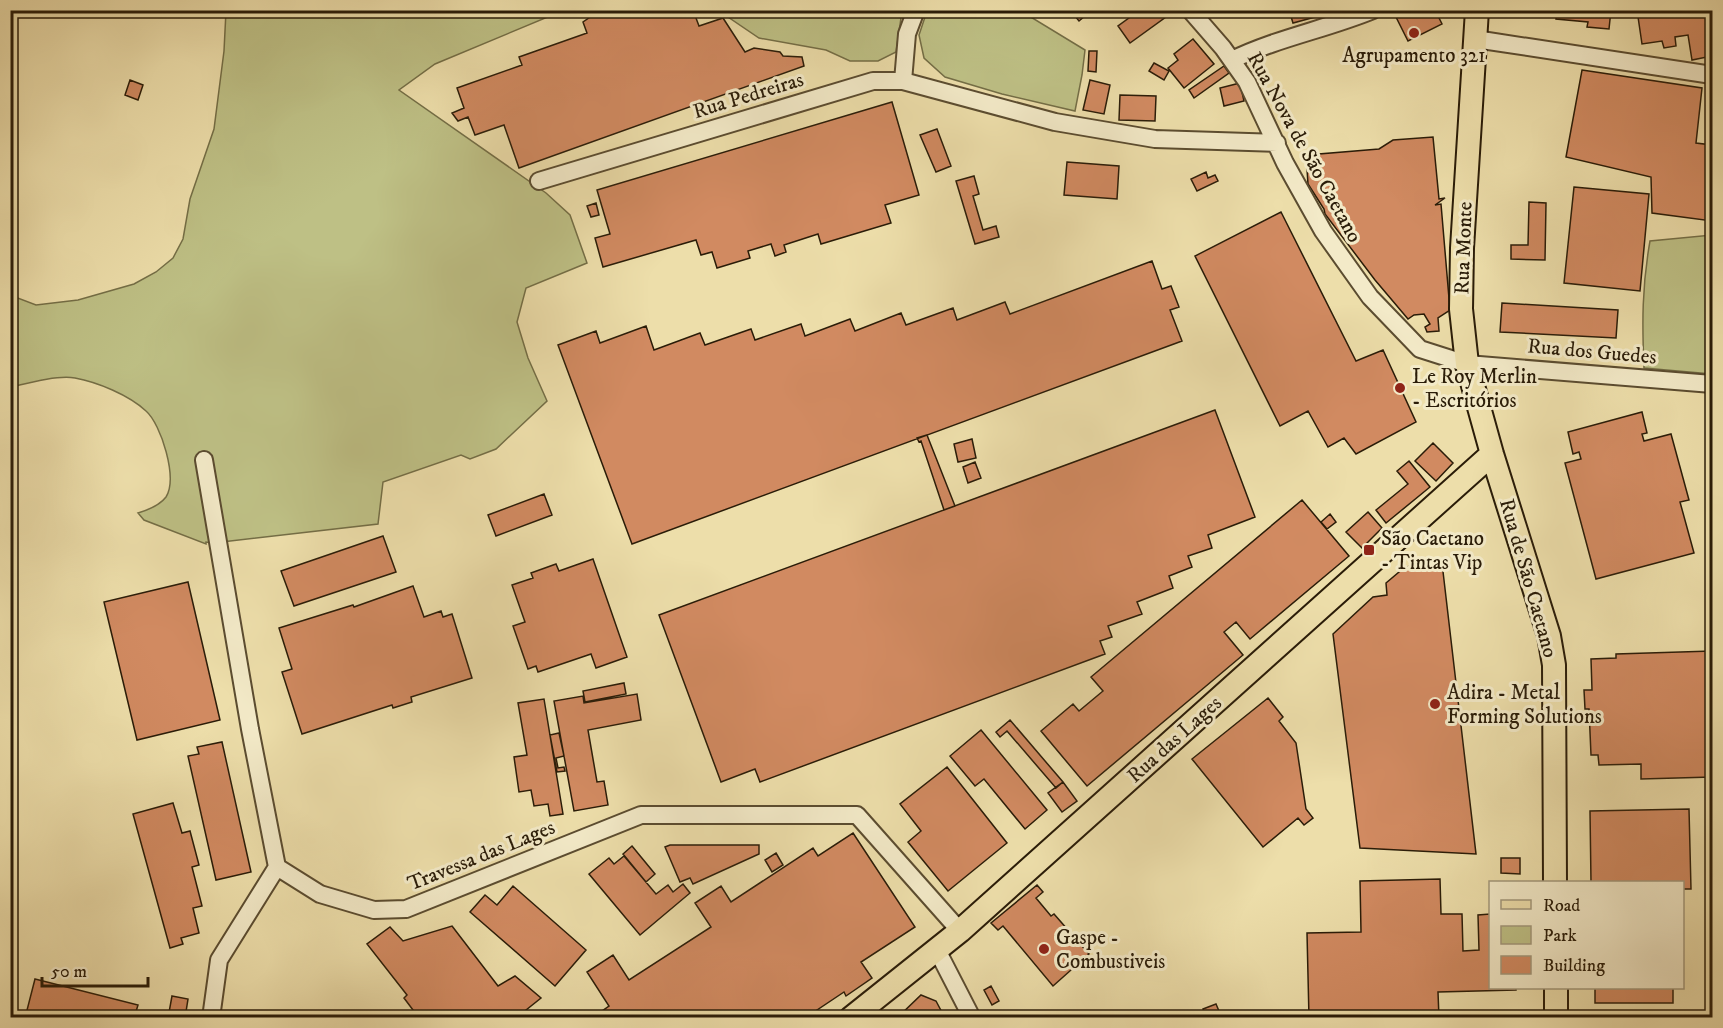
<svg xmlns="http://www.w3.org/2000/svg" width="1723" height="1028" viewBox="0 0 1723 1028" font-family="'IM FELL DW Pica',serif">
	<style>
		.green { fill: #bec085; stroke: #746e46; stroke-width: 1.5 }
		.building { fill: #d18a61; stroke: #2a1c08; stroke-width: 1.5 }
		.lines { fill: none; stroke-linecap: round; stroke-linejoin: round }
		.minor-casing { stroke: #5b4c30; stroke-width: 20 }
		.major-casing { stroke: #2a1c08; stroke-width: 26 }
		.minor { stroke: #f3eac8; stroke-width: 16 }
		.major { stroke: #eddeaa; stroke-width: 22 }
		.poi-dot { fill: #8f2418; stroke: #f3eac8; stroke-width: 2 }
		.labels { text-anchor: middle; stroke-width: 6; stroke-linejoin: round; paint-order: stroke }
		.poi-label { font-size: 21px; fill: #2a1c08; stroke: #f3eac8; text-anchor: start }
		.street-label { font-size: 21px; fill: #2a1c08; stroke: #f3eac8 }
	</style>
	<rect width="100%" height="100%" fill="#eddeaa"/>
	<filter id="stains"><feTurbulence type="fractalNoise" baseFrequency=".00333" numOctaves="4"/><feColorMatrix values="0 0 0 0 .2 0 0 0 0 .09 0 0 0 0 .02 0 0 0 .5 -.17"/></filter>
	<radialGradient id="worn" r=".72"><stop offset=".6" stop-color="#630" stop-opacity="0"/><stop offset="1" stop-color="#630" stop-opacity=".3"/></radialGradient>
	<path class="green" d="M226 11H562L435 64 399 90 546 193 570 215 587 263 526 288 517 322 528 358 547 401 496 449 470 459 461 455 383 482 378 524 213 543 206 542V544L144 520 138 513C148 510 160 505 166 497 178 478 161 424 146 411 129 395 97 382 75 378 57 375 28 383 11 387L10 295 36 305 78 300 134 284 156 272 173 258 183 239 190 199 214 129 224 51Z
		M725 11H902L896 52 878 61H850L826 50 759 38 728 17Z
		M927 11H1021L1085 50 1082 75 1075 111 1002 94 945 77 924 58 919 35Z
		M1712 235V374L1644 368C1642 323 1642 286 1650 241Z"/>
	<path class="building" d="M581 10H693L699 26 723 18 745 52 754 48 780 52 783 56 802 57 804 66 519 168 504 125 475 135 468 117 458 121 452 113 464 108 457 88 522 65 519 57 587 33 583 22 593 15 583 14Z
		M1070 10H1092L1079 21Z
		M1140 10H1167L1170 14 1130 43 1118 26Z
		M1289 10H1329L1330 13 1293 23Z
		M1405 10H1435L1442 24 1408 41 1395 15Z
		M1557 10H1611L1609 29 1587 27 1588 22 1556 19Z
		M1637 10H1712V56L1692 60 1688 35 1675 37 1676 46 1664 48 1662 41 1642 44Z
		M1193 39 1214 64 1184 88 1168 68 1178 60 1174 54Z
		M1089 51H1097L1096 72 1088 71Z
		M1154 63 1169 71 1164 80 1149 71Z
		M1224 66 1229 73 1194 98 1189 90Z
		M1582 70 1702 88 1696 143 1712 145V221L1652 213 1651 177 1566 157Z
		M130 80 143 85 138 100 125 95Z
		M1090 80 1110 85 1104 114 1083 110Z
		M1240 83 1244 101 1224 106 1220 88Z
		M1120 95 1156 96 1155 121 1119 120Z
		M892 102 919 195 885 205 891 223 821 244 818 234 784 245 786 252 775 256 771 244 748 251 750 258 717 268 712 252 701 255 696 240 603 267 595 238 610 234 597 190Z
		M937 129 951 166 936 172 920 135Z
		M1433 137 1439 199 1445 198 1435 205 1441 204 1450 310 1438 318 1439 331 1427 332 1425 327 1430 324 1424 314 1414 315 1408 319 1375 280 1325 214 1324 209 1308 184 1307 169 1316 168 1321 175 1319 154 1379 149 1393 140Z
		M1067 162 1119 166 1117 199 1064 195Z
		M1206 172 1208 178 1215 175 1218 181 1197 191 1191 179Z
		M974 176 979 194 973 196 983 230 996 226 999 237 975 244 956 181Z
		M1574 187 1649 194 1640 291 1564 283Z
		M1529 202 1546 203 1545 260 1511 259V245H1528Z
		M596 203 599 215 591 217 587 206Z
		M1281 212 1356 361 1383 350 1416 422 1356 454 1344 438 1328 447 1308 411 1280 426 1195 256Z
		M1152 261 1162 289 1171 286 1179 307 1170 310 1182 341 632 544 558 345 596 331 600 343 646 326 654 350 700 333 705 345 751 329 755 340 801 324 805 336 850 319 855 331 901 313 906 325 953 308 957 320 1005 302 1010 314Z
		M1502 303 1618 310 1616 338 1500 332Z
		M1215 410 1255 517 1208 535 1212 548 1188 556 1192 567 1169 576 1173 588 1137 602 1142 614 1108 626 1112 637 1100 641 1105 654 760 782 755 769 721 782 659 615Z
		M1642 412 1647 433 1642 434 1644 441 1671 434 1689 500 1680 502 1694 553 1596 579 1565 463 1581 459 1579 452 1573 454 1568 432Z
		M927 435 955 506 944 510 921 441 919 442 917 438Z
		M972 439 976 458 958 462 954 444Z
		M1433 443 1453 463 1436 481 1415 461Z
		M1409 461 1430 487 1386 523 1376 510 1408 484 1397 471Z
		M975 462 981 478 968 483 963 467Z
		M544 494 552 515 496 536 488 515Z
		M1302 500 1349 556 1250 639 1236 622 1224 632 1243 655 1087 786 1041 731 1073 704 1079 711 1103 691 1091 677Z
		M1368 512 1382 528 1362 548 1346 532Z
		M1330 514 1336 522 1327 529 1321 522Z
		M383 536 396 572 294 606 281 571Z
		M593 559 627 657 596 668 591 654 538 672 536 666 528 669 513 626 525 622 512 585 533 578 531 573 556 564 559 571Z
		M1442 563 1476 854 1360 848 1333 634 1373 597 1387 595 1386 583 1405 567Z
		M188 582 220 720 137 740 104 602Z
		M413 586 424 617 441 611 443 617 452 614 472 678 411 697 412 702 393 708 392 705 302 734 282 672 292 669 279 628 353 605 354 607Z
		M1712 651V777L1641 779V764L1599 765 1598 755H1591L1589 709H1585L1584 690H1592L1591 659 1616 658V654Z
		M624 683 626 694 585 702 583 691Z
		M637 694 641 720 588 730 597 782 604 781 608 805 574 811 554 701 583 696 584 703Z
		M1268 698 1283 717 1279 721 1296 743 1306 809 1313 818 1304 825 1298 818 1263 847 1192 759Z
		M544 699 563 814 550 816 548 804 534 806 531 790 519 792 514 757 527 755 518 703Z
		M1010 720 1063 782 1056 788 1007 731 1000 737 996 732Z
		M981 730 1047 810 1025 829 984 779 975 786 950 756Z
		M559 733 564 756 556 758 558 768 564 767 565 771 557 772 550 735Z
		M222 742 251 872 216 880 188 756 199 754 197 747Z
		M947 767 1007 843 948 891 908 842 921 831 900 804Z
		M1063 782 1077 801 1062 812 1048 793Z
		M173 803 182 833 190 831 199 865 192 867 202 906 193 908 199 933 181 938 183 944 170 948 133 814Z
		M1689 809 1691 889H1682V882H1591L1590 811Z
		M853 833 915 927 861 962 872 978 846 996 844 992 805 1018H592L609 1006 587 972 613 955 629 980 711 927 695 903 721 886 731 902 813 848 818 856Z
		M670 845H759V854L693 884 690 878 680 882 665 847Z
		M632 846 655 874 646 882 623 854Z
		M776 853 783 865 772 872 765 860Z
		M624 856 656 894 668 885 673 892 683 884 690 893 640 935 589 874 609 858 614 864Z
		M1501 858H1520V874L1501 873Z
		M1440 879 1441 914H1462L1463 951 1479 950 1478 915 1490 914V988H1516V990L1438 992 1439 1018H1309L1307 933 1361 932 1360 881Z
		M1037 885 1043 892 1036 898 1051 916 1054 914 1089 954 1053 986 1003 926 998 930 991 923Z
		M513 886 586 950 555 986 470 912 485 895 497 905Z
		M452 926 498 986 515 976 541 998 516 1018H419L404 998 407 995 367 944 390 927 403 941Z
		M35 979 138 1005 134 1018H25Z
		M991 986 999 1001 992 1005 984 990Z
		M1595 988H1673V1003H1595Z
		M921 995 936 1001 945 1018H897Z
		M172 996 188 999 185 1018H168Z
		M1216 1004 1222 1018H1206L1203 1009Z"/>
	<g class="lines">
		<g class="minor-casing">
			<path id="minor" d="M1190 10 1223 48 1247 82 1285 163 1323 231 1370 297 1420 349 1467 364 1712 384
				M1475 39 1712 75
				M1232 60C1277 38 1327 29 1373 10
				M903 81 907 34 916 10
				M539 181 873 81H903L1055 122 1155 139 1277 143
				M204 460 250 729 277 867 320 894 374 910 406 909 641 815H857L960 931
				M937 950 972 1018
				M211 1018 219 960 277 867"/>
		</g>
		<g class="major-casing">
			<path id="major" d="M1477 10 1462 248 1461 309 1467 364 1492 454 1549 636 1554 665 1555 882
				M1556 988V1018
				M851 1018 960 931 1492 454"/>
		</g>
		<use href="#minor" class="minor"/>
		<use href="#major" class="major"/>
	</g>
	<g class="poi-dot">
		<circle cx="1414" cy="33" r="6"/>
		<circle cx="1400" cy="388" r="6"/>
		<rect x="1363" y="544" width="12" height="12" rx="3"/>
		<circle cx="1435" cy="704" r="6"/>
		<circle cx="1044" cy="949" r="6"/>
	</g>
	<g class="labels">
		<g class="poi-label">
			<text x="1414" y="62" text-anchor="middle">Agrupamento 321</text>
			<text x="1412" y="383">Le Roy Merlin<tspan x="1412" dy="24">- Escritórios</tspan></text>
			<text x="1381" y="545">São Caetano<tspan x="1381" dy="24">- Tintas Vip</tspan></text>
			<text x="1447" y="699">Adira - Metal<tspan x="1447" dy="24">Forming Solutions</tspan></text>
			<text x="1056" y="944">Gaspe -<tspan x="1056" dy="24">Combustiveis</tspan></text>
		</g>
		<g class="street-label">
			<text transform="translate(748 95) rotate(-17)" y="7">Rua Pedreiras</text>
			<text transform="translate(1305 147) rotate(61)" y="7">Rua Nova de São Caetano</text>
			<text transform="translate(1463 248) rotate(-88)" y="7">Rua Monte</text>
			<text transform="translate(1592 351) rotate(5)" y="7">Rua dos Guedes</text>
			<text transform="translate(1529 578) rotate(74)" y="7">Rua de São Caetano</text>
			<text transform="translate(1174 739) rotate(-42)" y="7">Rua das Lages</text>
			<text transform="translate(481 855) rotate(-22)" y="7">Travessa das Lages</text>
		</g>
	</g>
	<rect width="1723" height="1028" fill="none" stroke="#eddeaa" stroke-width="36"/>
	<rect x="12" y="12" width="1699" height="1004" fill="none" stroke="#2a1c08" stroke-width="3"/>
	<rect x="18" y="18" width="1687" height="992" fill="none" stroke="#2a1c08" stroke-width="1.5"/>
	<rect x="1489" y="881" width="195" height="108" fill="#f3eac8" stroke="#a3987b" stroke-width="1.5"/>
	<rect x="1501" y="900" width="30" height="9" fill="#eddeaa" stroke="#a3987b" stroke-width="1.5"/>
	<text x="1543" y="911" font-size="18" fill="#2a1c08">Road</text>
	<rect x="1501" y="926" width="30" height="18" fill="#bec085" stroke="#a3987b" stroke-width="1.5"/>
	<text x="1543" y="941" font-size="18" fill="#2a1c08">Park</text>
	<rect x="1501" y="956" width="30" height="18" fill="#d18a61" stroke="#a3987b" stroke-width="1.5"/>
	<text x="1543" y="971" font-size="18" fill="#2a1c08">Building</text>
	<path d="M42 977v9h106v-9" fill="none" stroke="#2a1c08" stroke-width="3"/>
	<text x="51" y="977" font-size="18" fill="#2a1c08" stroke="#f3eac8" stroke-width="4.5" paint-order="stroke">50 m</text>
	<rect width="100%" height="100%" filter="url(#stains)"/>
	<rect width="100%" height="100%" fill="url(#worn)"/>
</svg>
